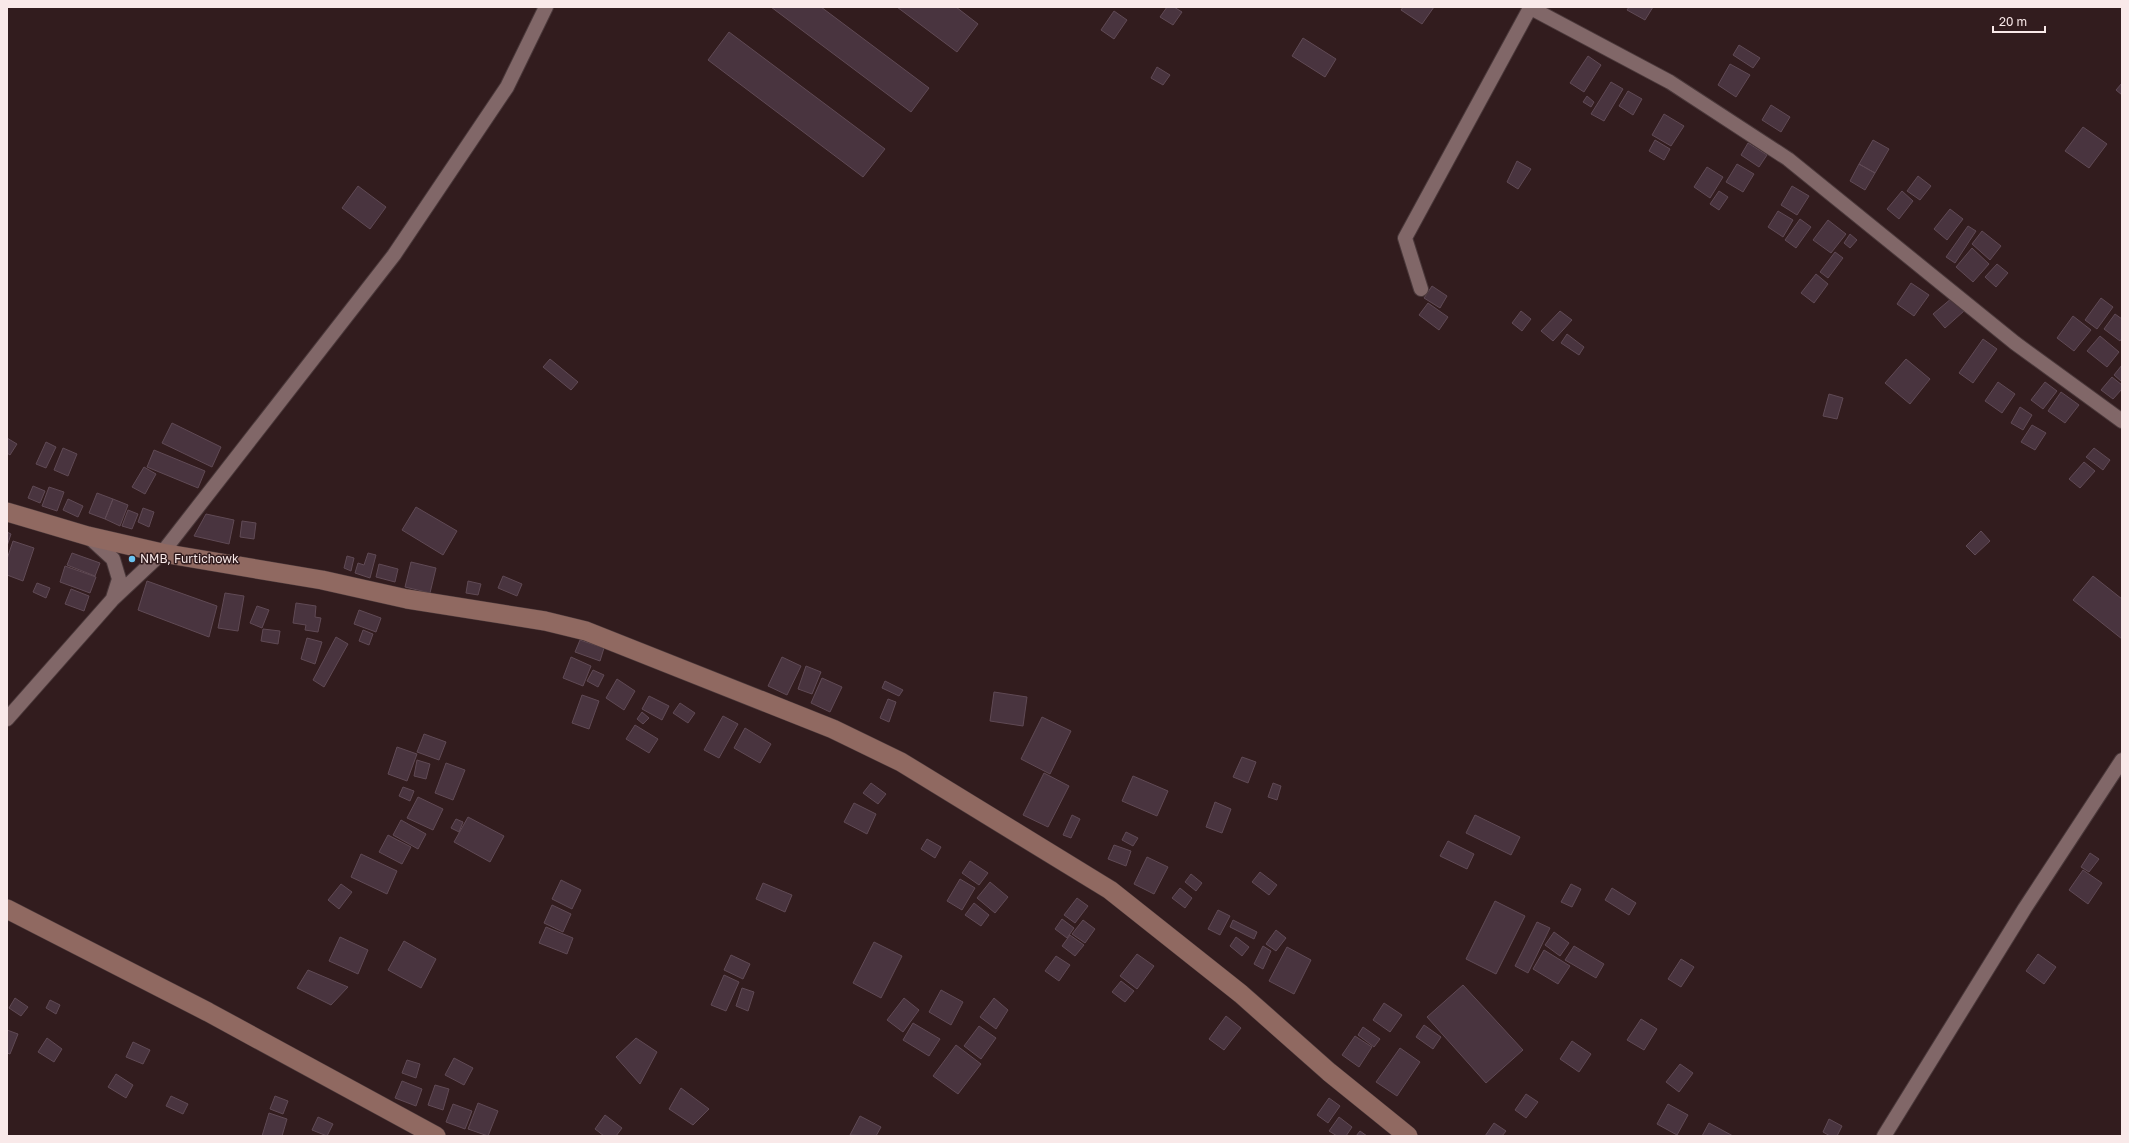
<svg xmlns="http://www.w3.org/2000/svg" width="2129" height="1143" viewBox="0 0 2129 1143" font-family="'Golos Text',sans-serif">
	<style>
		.building { fill: #49343f; stroke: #604a55 }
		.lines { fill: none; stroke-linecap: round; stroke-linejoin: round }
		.street-casing { stroke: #4a383a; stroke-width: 16 }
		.secondary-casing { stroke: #4a383a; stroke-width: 20 }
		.street { stroke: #816768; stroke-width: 14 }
		.secondary { stroke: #906961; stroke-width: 19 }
		.poi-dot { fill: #6ac3f1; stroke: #321c1e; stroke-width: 1.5 }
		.labels { text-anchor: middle; stroke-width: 3; stroke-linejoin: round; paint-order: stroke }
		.poi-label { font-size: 12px; fill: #f9e9e9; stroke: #321c1e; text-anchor: start }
	</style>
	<rect width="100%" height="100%" fill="#321c1e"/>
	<path class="building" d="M771 7H821L929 88 911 112Z
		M897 7H956L978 24 957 52Z
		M1167 7H1174L1182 12 1173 25 1160 17Z
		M1403 7H1434L1422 24 1401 10Z
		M1629 7H1653L1645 20 1627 10Z
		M1114 11 1127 20 1114 39 1101 30Z
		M729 32 885 149 863 177 708 60Z
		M1303 38 1336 59 1325 77 1292 56Z
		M1739 45 1760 58 1753 68 1733 55Z
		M1588 56 1601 65 1584 92 1570 83Z
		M1730 64 1750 75 1736 97 1718 85Z
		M1157 67 1170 75 1163 85 1151 78Z
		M1611 82 1623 89 1604 121 1591 114Z
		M2122 83V95L2116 90Z
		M1628 91 1642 99 1633 115 1619 106Z
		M1587 96 1594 102 1591 107 1583 102Z
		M1771 105 1790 117 1781 132 1762 120Z
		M1664 114 1684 126 1671 146 1652 135Z
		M2083 127 2107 144 2089 168 2065 151Z
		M1655 140 1670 149 1664 160 1649 151Z
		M1873 140 1889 149 1875 173 1859 164Z
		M1748 143 1767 155 1759 167 1741 155Z
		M1517 161 1531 169 1518 189 1507 182Z
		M1737 164 1754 174 1743 192 1726 182Z
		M1859 164 1875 173 1865 190 1850 181Z
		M1707 167 1723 177 1710 198 1694 187Z
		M1918 176 1931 186 1920 200 1907 191Z
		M358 186 386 207 370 229 342 208Z
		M1792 186 1809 196 1797 215 1781 205Z
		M1719 191 1728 197 1719 210 1710 204Z
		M1902 191 1913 201 1899 219 1887 209Z
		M1950 209 1963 219 1947 240 1934 229Z
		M1778 211 1793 220 1783 237 1768 227Z
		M1800 219 1811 227 1796 248 1785 240Z
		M1828 220 1846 234 1831 253 1813 240Z
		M1968 226 1976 231 1955 263 1946 257Z
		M1982 231 2001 246 1990 260 1972 244Z
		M1850 234 1857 240 1850 248 1844 243Z
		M1972 248 1989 264 1973 282 1956 267Z
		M1835 252 1843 258 1828 278 1820 272Z
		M1997 264 2008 273 1996 287 1985 277Z
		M1816 274 1828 284 1814 303 1801 293Z
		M1911 283 1929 295 1914 316 1897 304Z
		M1432 286 1447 296 1440 308 1424 298Z
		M1952 298 1964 311 1945 328 1933 314Z
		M2101 298 2113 307 2097 329 2085 320Z
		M1428 303 1448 317 1439 330 1419 315Z
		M1521 311 1531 319 1522 331 1512 323Z
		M1560 311 1572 320 1553 341 1541 331Z
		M2115 314 2122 319V338L2120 341 2104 329Z
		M2073 316 2091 330 2074 351 2057 338Z
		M1567 334 1584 347 1579 355 1561 343Z
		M2100 336 2119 352 2107 367 2087 351Z
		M1983 339 1997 349 1973 383 1959 373Z
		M550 359 578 382 571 390 543 367Z
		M1906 359 1930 379 1910 404 1885 383Z
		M2122 365V382L2114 375Z
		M2112 377 2122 385V389L2113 399 2101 390Z
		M1998 382 2015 394 2002 413 1985 401Z
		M2045 382 2057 391 2043 409 2031 400Z
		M2061 392 2079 405 2065 423 2048 411Z
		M1829 394 1843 398 1837 419 1823 416Z
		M2020 407 2032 415 2023 430 2011 423Z
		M172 423 221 447 212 467 162 443Z
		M2032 425 2046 433 2035 450 2021 442Z
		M7 438 17 444 10 455 7 453Z
		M46 442 56 447 46 468 36 464Z
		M63 448 77 454 68 476 54 470Z
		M2094 448 2110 460 2103 470 2086 457Z
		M154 450 205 471 198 488 147 467Z
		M2084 462 2095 471 2080 488 2069 479Z
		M144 467 156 474 145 494 132 487Z
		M33 486 45 491 40 503 28 498Z
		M49 487 64 492 57 511 42 506Z
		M97 493 113 499 105 519 89 513Z
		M68 499 83 506 78 517 63 510Z
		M113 499 128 505 120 526 105 519Z
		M416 507 457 531 443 555 402 530Z
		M143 508 154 512 149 527 138 522Z
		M128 510 138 514 132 529 122 526Z
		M206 514 234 520 229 544 194 536Z
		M242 521 256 523 254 539 240 537Z
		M1981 531 1990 541 1975 555 1966 546Z
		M7 532 11 534 7 546Z
		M13 541 34 548 23 581 7 575V559Z
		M72 553 100 563 95 576 67 565Z
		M368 553 376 555 370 578 355 573 358 563 364 565Z
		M347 556 354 558 351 571 344 568Z
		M411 562 436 568 430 593 405 587Z
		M379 564 398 569 395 582 376 577Z
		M65 566 96 577 90 593 60 582Z
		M503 576 522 584 517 596 498 588Z
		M2093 576 2122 599V639L2073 600Z
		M147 581 217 606 209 637 138 610Z
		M468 581 481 584 478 595 466 593Z
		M37 583 50 588 46 598 33 592Z
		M71 589 89 596 84 611 65 604Z
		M225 593 244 596 238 631 218 628Z
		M296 603 316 606 315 617 321 618 318 632 305 630 306 625 293 623Z
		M257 606 269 610 262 628 250 623Z
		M359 610 381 618 376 632 354 624Z
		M263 629 280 631 278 644 261 641Z
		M363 630 373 634 369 645 359 641Z
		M336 637 348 644 324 687 313 680Z
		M307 638 322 642 315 664 301 659Z
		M580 640 604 648 600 661 575 652Z
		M571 657 591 666 583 686 563 678Z
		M782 657 801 666 787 695 768 686Z
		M806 666 821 672 812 694 798 689Z
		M593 670 604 675 598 687 587 681Z
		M822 678 842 687 830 712 811 703Z
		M617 679 635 691 624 710 606 698Z
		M885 681 903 690 899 696 882 688Z
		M994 692 1027 697 1023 726 990 721Z
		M582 695 599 701 589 729 572 723Z
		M649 696 669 706 662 720 642 709Z
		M888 699 896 702 889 722 880 718Z
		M680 703 695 713 688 723 673 713Z
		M642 712 649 718 643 724 637 719Z
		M723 716 738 724 719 758 704 750Z
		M1042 717 1071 731 1050 774 1021 759Z
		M635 725 658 739 649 753 626 739Z
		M745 728 771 744 760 763 734 748Z
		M424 734 446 742 439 760 417 752Z
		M397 747 417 754 407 781 388 774Z
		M1242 757 1256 762 1248 783 1233 777Z
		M417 760 430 764 426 779 414 776Z
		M446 763 465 770 453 800 435 793Z
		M1044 773 1069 786 1048 827 1023 815Z
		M1133 776 1168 791 1157 816 1122 801Z
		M871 783 886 794 878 804 863 793Z
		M1273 783 1281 786 1277 800 1268 797Z
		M403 787 414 791 410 801 399 796Z
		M418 797 443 809 433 830 407 818Z
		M1215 802 1231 809 1222 833 1206 827Z
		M854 803 876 814 867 834 844 822Z
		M1072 815 1080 819 1071 838 1063 835Z
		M1475 815 1520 837 1511 855 1466 833Z
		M468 817 504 836 490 862 454 842Z
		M456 819 463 822 459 832 451 828Z
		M401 820 426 834 418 849 393 835Z
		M1126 832 1138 838 1133 846 1122 840Z
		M388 835 411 847 402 864 379 852Z
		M927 839 941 847 935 858 921 849Z
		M1448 841 1474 854 1467 869 1440 856Z
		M1114 845 1131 851 1126 866 1108 859Z
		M2090 853 2099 859 2089 872 2081 867Z
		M361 854 397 871 387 894 351 877Z
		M1147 857 1168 867 1154 894 1134 884Z
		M970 861 988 873 979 885 962 873Z
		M2083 870 2102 883 2088 904 2069 890Z
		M1260 872 1277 885 1269 895 1252 882Z
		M1191 874 1202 883 1196 891 1185 882Z
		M960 879 975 888 962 910 947 901Z
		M561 880 581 890 572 909 552 899Z
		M990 882 1008 897 995 913 977 898Z
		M763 883 792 895 785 912 756 899Z
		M341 884 352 892 339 909 328 900Z
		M1571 884 1581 889 1572 907 1561 902Z
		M1180 888 1192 898 1185 908 1172 898Z
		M1612 888 1636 903 1629 915 1605 900Z
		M1077 898 1088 906 1075 923 1064 915Z
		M1495 901 1525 916 1496 974 1466 959Z
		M974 903 989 915 981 926 965 915Z
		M552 905 571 914 563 932 544 923Z
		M1218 910 1230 916 1220 935 1208 929Z
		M1062 919 1074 928 1067 938 1055 929Z
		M1083 920 1095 929 1085 943 1072 934Z
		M1233 920 1257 932 1254 939 1230 927Z
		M1537 922 1550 928 1528 973 1515 966Z
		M546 927 573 938 567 954 539 943Z
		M1276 930 1286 938 1276 951 1266 944Z
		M1554 932 1569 943 1560 956 1545 945Z
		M1070 935 1084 945 1075 956 1062 946Z
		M340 937 368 950 358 974 329 961Z
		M1236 937 1249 947 1242 956 1230 946Z
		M404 941 436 959 421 988 388 970Z
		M874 942 902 956 881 998 853 983Z
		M1263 946 1271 951 1263 969 1254 964Z
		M1574 946 1604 964 1596 978 1565 960Z
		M1287 947 1311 960 1294 994 1269 981Z
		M1544 950 1570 966 1558 984 1533 969Z
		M1137 954 1154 966 1137 989 1120 976Z
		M2038 954 2056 967 2044 984 2026 971Z
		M731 955 750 964 743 979 724 970Z
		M1056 956 1070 965 1059 981 1045 971Z
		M1681 959 1694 967 1681 987 1668 979Z
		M308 970 348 987 331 1005 297 988Z
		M724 975 739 982 726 1011 711 1005Z
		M1121 981 1134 991 1125 1002 1112 992Z
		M1463 985 1523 1050 1486 1083 1427 1017Z
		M742 988 754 992 748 1011 736 1006Z
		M941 990 963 1002 951 1025 929 1012Z
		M15 998 28 1007 21 1016 9 1008Z
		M904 998 919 1010 903 1032 887 1020Z
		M994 998 1008 1010 996 1029 980 1017Z
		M50 1000 60 1005 56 1014 46 1008Z
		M1384 1003 1402 1015 1390 1032 1373 1020Z
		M1226 1016 1241 1028 1224 1050 1209 1039Z
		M1641 1019 1657 1029 1644 1050 1627 1040Z
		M913 1023 940 1039 929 1056 903 1040Z
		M1424 1025 1441 1037 1433 1049 1416 1037Z
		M979 1026 996 1038 981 1059 964 1046Z
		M1363 1027 1380 1039 1374 1047 1358 1035Z
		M7 1030 18 1034 10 1054 7 1053Z
		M1355 1036 1372 1047 1359 1067 1342 1055Z
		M47 1038 62 1049 54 1062 38 1052Z
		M636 1038 657 1052 640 1084 616 1057Z
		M1572 1041 1591 1054 1579 1072 1560 1059Z
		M133 1042 150 1050 143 1064 126 1057Z
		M956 1045 981 1064 958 1094 933 1076Z
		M1400 1048 1420 1062 1397 1096 1376 1082Z
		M454 1058 473 1068 464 1085 445 1075Z
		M407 1060 420 1064 416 1078 402 1073Z
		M1680 1064 1693 1073 1679 1092 1666 1082Z
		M116 1074 133 1085 126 1098 108 1087Z
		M402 1081 422 1089 416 1106 395 1098Z
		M435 1085 449 1089 443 1110 428 1105Z
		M681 1088 709 1109 693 1125 669 1109Z
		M1526 1094 1538 1102 1526 1118 1515 1110Z
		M171 1096 188 1104 183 1114 166 1106Z
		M275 1096 288 1101 283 1114 270 1109Z
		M1329 1098 1340 1106 1328 1123 1317 1115Z
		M478 1103 498 1111 488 1136 468 1129Z
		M453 1104 472 1111 465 1129 446 1122Z
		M1668 1104 1688 1115 1677 1135 1657 1124Z
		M269 1113 287 1119 282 1136H262Z
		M605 1115 622 1128 616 1136H604L595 1129Z
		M860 1116 881 1127 876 1136 850 1135Z
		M318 1117 333 1124 327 1136 312 1130Z
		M1339 1117 1352 1127 1346 1136H1337L1329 1131Z
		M1829 1119 1842 1126 1837 1136H1830L1823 1132Z
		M1494 1123 1506 1131 1502 1136H1485Z
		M1709 1123 1733 1136H1702Z
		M1360 1131 1367 1136H1356Z"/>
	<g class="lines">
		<g class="street-casing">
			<path id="street" d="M1529 7 1670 82 1788 159 2015 343 2122 421
				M1421 289 1405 238 1530 8
				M89 537 113 559 119 579 113 598
				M7 719 112 600 162 553 394 255 507 87 546 7
				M1884 1136 2025 908 2122 760"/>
		</g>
		<g class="secondary-casing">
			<path id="secondary" d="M7 512 88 536 162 553 322 580 407 599 545 621 586 631 833 729 901 762 1110 890 1241 994 1329 1072 1408 1136
				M7 909 208 1012 436 1136"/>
		</g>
		<use href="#street" class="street"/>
		<use href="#secondary" class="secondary"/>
	</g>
	<circle class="poi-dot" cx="132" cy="559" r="4"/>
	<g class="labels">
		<g class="poi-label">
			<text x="140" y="563">NMB, Furtichowk</text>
		</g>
	</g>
	<rect width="2129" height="1143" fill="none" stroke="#f9e9e9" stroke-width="16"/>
	<path d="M1993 26v6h52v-6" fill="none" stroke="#f9e9e9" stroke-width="2"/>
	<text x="1999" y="26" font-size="12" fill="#f9e9e9" stroke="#321c1e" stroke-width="3" paint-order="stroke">20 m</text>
</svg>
